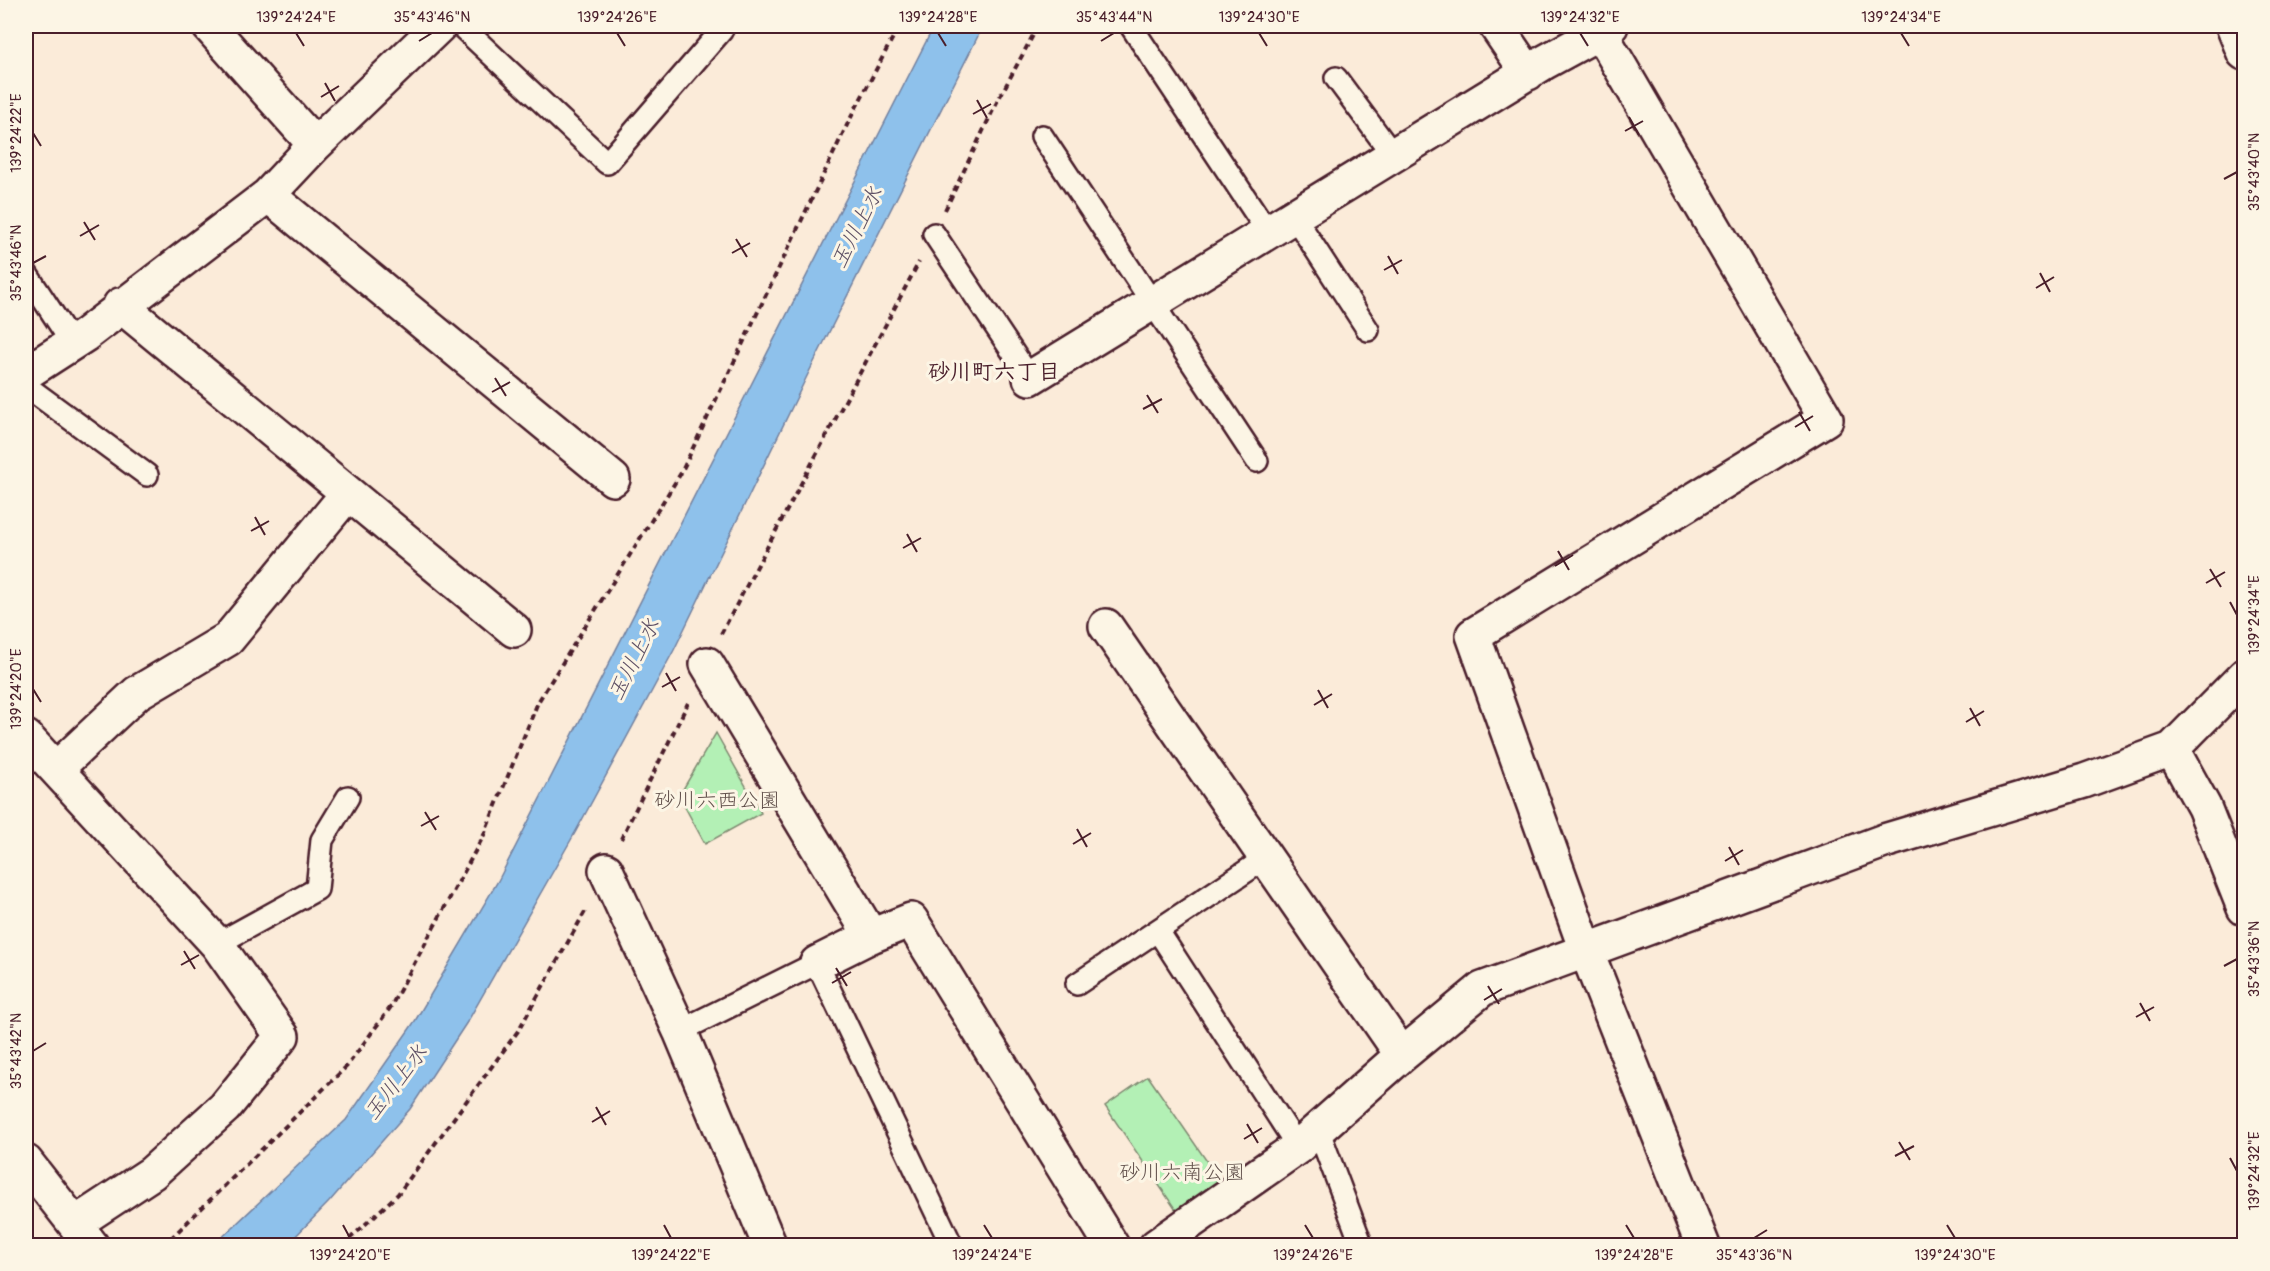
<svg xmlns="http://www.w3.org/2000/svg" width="2270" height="1271" viewBox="0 0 2270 1271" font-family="Pangolin,'Klee One',sans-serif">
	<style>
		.green { fill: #b3f0b5; stroke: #7e8870; stroke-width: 1.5 }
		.water { fill: #8ec1eb; stroke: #73809e; stroke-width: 1.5 }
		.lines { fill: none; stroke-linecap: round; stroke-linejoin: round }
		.lane-casing { stroke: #4a1f2b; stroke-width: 26 }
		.street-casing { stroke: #4a1f2b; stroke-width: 38 }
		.path { stroke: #4a1f2b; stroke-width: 4; stroke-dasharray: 6 4.5; stroke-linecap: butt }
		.lane { stroke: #fcf5e5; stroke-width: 21 }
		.street { stroke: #fcf5e5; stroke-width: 33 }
		.ticks { fill: none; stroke: #4a1f2b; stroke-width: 2 }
		.labels { text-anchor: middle; stroke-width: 6; stroke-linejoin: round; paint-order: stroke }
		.park-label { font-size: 21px; fill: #64534e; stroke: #fcf5e5 }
		.water-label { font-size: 22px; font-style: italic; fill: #5e5065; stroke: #fcf5e5 }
		.neighbourhood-label { font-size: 22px; font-weight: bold; fill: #4a1f2b; stroke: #fcf5e5 }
		.neatline { fill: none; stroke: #4a1f2b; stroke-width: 2 }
		.ticks-label { font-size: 15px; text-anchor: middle; fill: #4a1f2b }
	</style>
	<rect width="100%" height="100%" fill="#fbebd9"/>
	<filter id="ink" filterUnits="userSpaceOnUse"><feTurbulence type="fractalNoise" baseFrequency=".0167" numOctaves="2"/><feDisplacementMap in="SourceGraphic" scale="12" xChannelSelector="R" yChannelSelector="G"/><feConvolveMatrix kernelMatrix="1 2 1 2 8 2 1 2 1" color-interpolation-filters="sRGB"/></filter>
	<g filter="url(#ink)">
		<path class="green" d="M716 733 761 813 705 844 679 796Z
			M1148 1076 1224 1186 1180 1216 1105 1106Z"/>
		<path class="water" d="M934 26H983L809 372 674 650 576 831 469 1019 410 1109 329 1202 287 1245H214L346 1120 415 1021 498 881Z"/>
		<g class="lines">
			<g class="lane-casing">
				<path id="lane" d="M461 26 607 163 722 30 717 26
					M1131 26 1268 232
					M1336 78 1393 155
					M1042 136 1257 461
					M1294 216 1368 330
					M934 234 1030 378
					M26 273 72 343
					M26 386 147 475
					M1158 931 1298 1147
					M217 944 317 889 322 840 348 797
					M1077 984 1266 858
					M680 1031 817 963 952 1246
					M1318 1129 1362 1246"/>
			</g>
			<g class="street-casing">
				<path id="street" d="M209 26 315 145
					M1496 26 1528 73
					M2233 26 2244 53
					M1600 32 1826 419 1473 635 1586 950 1703 1246
					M268 195 613 479
					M120 305 514 630
					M26 373 85 335 268 195 315 145 439 26
					M1030 378 1545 62 1611 26
					M1106 626 1402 1055
					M707 664 871 936
					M26 737 217 944 282 1036 225 1107 152 1173 76 1223
					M2172 749 2204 807 2244 908
					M56 769 137 693 228 639 348 493
					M606 870 680 1031 770 1246
					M817 963 871 936 911 920 1112 1246
					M26 1162 92 1246
					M1156 1246 1298 1147 1402 1055 1482 989 1884 841 2084 781 2172 749 2244 676"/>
			</g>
			<path class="path" d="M945 210 997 102 1038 26
				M721 634 919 262
				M621 839 688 703
				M163 1246 347 1066 390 1008 484 835 538 702 681 473 848 123 899 26
				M342 1246 398 1194 518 1031 586 910"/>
			<use href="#lane" class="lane"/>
			<use href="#street" class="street"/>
		</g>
	</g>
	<path class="ticks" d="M296 33 304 46M617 33 625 46M938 33 946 46M1259 33 1267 46M1580 33 1588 46M1901 33 1909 46M419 41 432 33M1101 41 1114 33M325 83 335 101M321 97 339 86M977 100 987 118M973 114 991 104M1629 117 1639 135M1625 131 1643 121M33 133 41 146M2224 179 2237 172M84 222 95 240M80 236 99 225M736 239 747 257M732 253 750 243M1388 256 1398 274M33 263 46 256M1384 270 1402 260M2040 273 2050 292M2036 288 2054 277M495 378 506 396M492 392 510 382M1147 395 1158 413M1143 409 1162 399M1799 412 1810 431M1795 427 1813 416M255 517 265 535M251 531 269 521M907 534 917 552M903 548 921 538M1558 551 1569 570M1555 566 1573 555M2210 569 2221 587M2206 583 2225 572M2230 602 2237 615M666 673 676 691M662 687 680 677M33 689 41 702M1318 690 1328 708M1314 705 1332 694M1970 708 1980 726M1966 722 1984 711M425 812 436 830M421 826 439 816M1077 829 1087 847M1073 844 1091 833M1729 847 1739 865M1725 861 1743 850M184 951 195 969M181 965 199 955M2224 966 2237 959M836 968 847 986M832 983 851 972M1488 986 1499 1004M1484 1000 1502 989M2140 1003 2150 1021M2136 1017 2154 1007M33 1051 46 1043M596 1107 606 1125M592 1122 610 1111M1247 1124 1258 1143M1244 1139 1262 1128M1899 1142 1910 1160M1895 1156 1914 1146M2230 1158 2237 1171M343 1225 350 1238M664 1225 671 1238M984 1225 992 1238M1305 1225 1313 1238M1626 1225 1634 1238M1947 1225 1955 1238M1754 1238 1767 1230"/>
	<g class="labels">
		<g class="park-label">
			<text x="717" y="807">砂川六西公園</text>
			<text x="1182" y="1179">砂川六南公園</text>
		</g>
		<g class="water-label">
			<text transform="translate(856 227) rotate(-63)" y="8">玉川上水</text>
			<text transform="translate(633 659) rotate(-63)" y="8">玉川上水</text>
			<text transform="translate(395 1082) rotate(-52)" y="8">玉川上水</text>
		</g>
		<g class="neighbourhood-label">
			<text x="994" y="379">砂川町六丁目</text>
		</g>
	</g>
	<rect width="2270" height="1271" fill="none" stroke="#fcf5e5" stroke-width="66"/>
	<rect x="33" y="33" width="2204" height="1205" class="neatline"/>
	<g class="ticks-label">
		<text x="296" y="22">139°24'24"E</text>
		<text x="432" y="22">35°43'46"N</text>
		<text x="617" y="22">139°24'26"E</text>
		<text x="938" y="22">139°24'28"E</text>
		<text x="1114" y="22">35°43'44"N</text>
		<text x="1259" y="22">139°24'30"E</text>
		<text x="1580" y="22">139°24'32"E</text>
		<text x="1901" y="22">139°24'34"E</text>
		<text transform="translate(16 133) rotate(-90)" y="5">139°24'22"E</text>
		<text transform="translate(2254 172) rotate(-90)" y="5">35°43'40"N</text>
		<text transform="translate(16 263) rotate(-90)" y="5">35°43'46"N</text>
		<text transform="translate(2254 615) rotate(-90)" y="5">139°24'34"E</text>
		<text transform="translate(16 689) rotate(-90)" y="5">139°24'20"E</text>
		<text transform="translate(2254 959) rotate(-90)" y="5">35°43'36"N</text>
		<text transform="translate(16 1051) rotate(-90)" y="5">35°43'42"N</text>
		<text transform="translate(2254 1171) rotate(-90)" y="5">139°24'32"E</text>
		<text x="350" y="1260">139°24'20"E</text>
		<text x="671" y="1260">139°24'22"E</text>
		<text x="992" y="1260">139°24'24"E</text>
		<text x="1313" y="1260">139°24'26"E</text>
		<text x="1634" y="1260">139°24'28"E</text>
		<text x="1754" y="1260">35°43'36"N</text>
		<text x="1955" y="1260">139°24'30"E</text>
	</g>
</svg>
